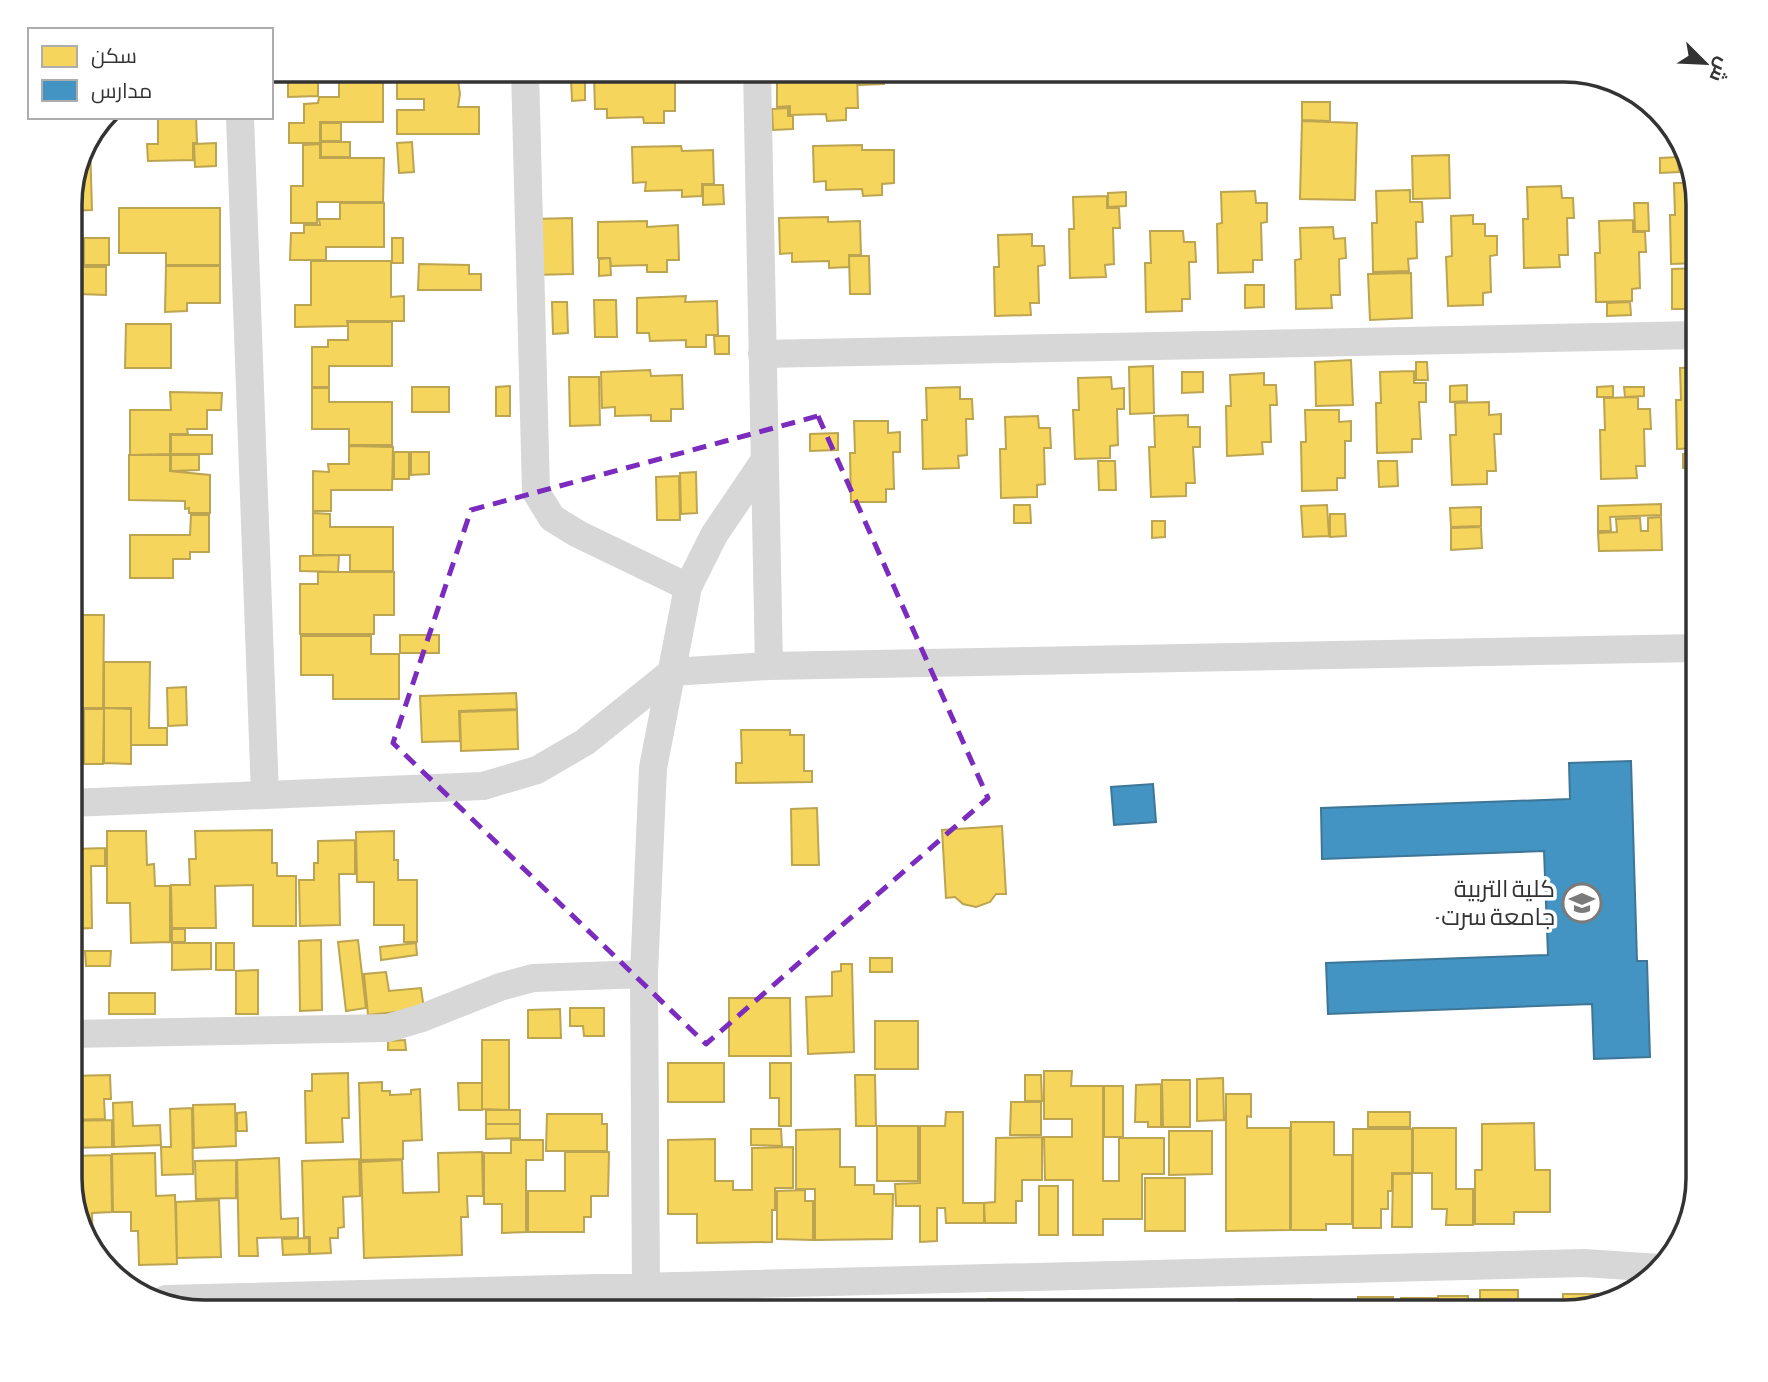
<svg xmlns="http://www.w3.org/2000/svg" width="1768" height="1382" viewBox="0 0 1768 1382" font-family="'Asap Condensed',Cairo,sans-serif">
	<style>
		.homes { fill: #f6d55c; stroke: #bca450; stroke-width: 2 }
		.schools { fill: #4393c3; stroke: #3e7698; stroke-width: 2 }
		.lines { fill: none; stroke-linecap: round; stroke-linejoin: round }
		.minor { stroke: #d7d7d7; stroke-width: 28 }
		.marked { fill: none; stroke: #7b2cbf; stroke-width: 5; stroke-dasharray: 14 9; stroke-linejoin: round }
		.labels { text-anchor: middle; stroke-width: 7; stroke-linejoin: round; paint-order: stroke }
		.poi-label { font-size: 24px; fill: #333; stroke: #fff; text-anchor: end }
		.rim { fill: none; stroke: #333; stroke-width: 3.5 }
	</style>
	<rect width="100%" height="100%" fill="#fff"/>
	<path class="homes" d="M397 70H482V80H458L460 94 458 107H479V134H397V110H424V99H397Z
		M826 70V75L857 74 858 108H846V120L827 121 826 114 790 115V106L777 107V71Z
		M859 70H884V84L859 85Z
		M643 72V78L675 77V111H664V123H644L643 117 607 118V109H595L594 74Z
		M339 79H383V122H320V143H289V123H304V104L318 103 319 97H339Z
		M571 79H585V100L572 101Z
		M288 81H318V96L288 97Z
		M1302 102H1330V121L1302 120Z
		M788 108V116H793V129L773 130 772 109Z
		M158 117H196L197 143H193V160L148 161 147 144H158Z
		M1302 121 1357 123 1355 200 1300 199Z
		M321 123H341V141H321Z
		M86 142H90L92 210 70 211V195Z
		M321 142H350V157H321Z
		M412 142 414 172 399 173 397 143Z
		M216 143V166L195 167 194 144Z
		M320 144V158H384L383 202H317V223H291V186H303V145Z
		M862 145V150H894V183L882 184V195L863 196 862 189 826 190V181L814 182 813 146Z
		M681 146 682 151 713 150 714 184H702V196L682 197V190L645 191 646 182 633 183 632 147Z
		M1449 155 1450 198 1413 199 1412 156Z
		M1678 157 1679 172 1660 173V158Z
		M1674 183H1693L1698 204V263L1671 264 1670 215H1675Z
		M703 185H723L724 204 703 205Z
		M1561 186 1562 198H1573L1574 218H1567L1568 255H1559L1560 267 1524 268 1523 219H1528L1527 187Z
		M1410 190V202H1422L1423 222H1416L1417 258 1408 259 1409 271 1373 272 1372 223H1377L1376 191Z
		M1255 191 1256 203H1267V222L1261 223 1262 260H1253V272L1218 273 1217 224 1222 223 1221 192Z
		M1126 192V206L1108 207V193Z
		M1107 196V208H1119L1120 228H1113L1114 264 1105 265 1106 277 1070 278 1069 229H1074L1073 197Z
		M340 203H384V247H326V260H290L291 233H304V225H320L319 219H340Z
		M1634 203H1648L1649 231H1635Z
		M119 208H220V265H166V253H119Z
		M1473 215V224H1485V236H1497V255L1490 256 1491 292 1483 293V305L1448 306 1446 257 1452 256 1451 216Z
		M828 217V222L860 221 861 255H849V267L829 268V261L792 262V253L780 254 779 218Z
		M572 218 573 274 534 275 533 219Z
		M1633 220V232H1645L1646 252H1639L1640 288 1632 289V301L1596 302 1595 253H1600L1599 221Z
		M647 221V227L678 225 679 260H667V272H647V265L611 266 610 258H598V222Z
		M1333 227 1334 239 1345 238 1346 258 1339 259 1340 295H1331L1332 308 1296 309 1295 260 1301 259 1300 228Z
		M1150 231H1183L1184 242H1195L1196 262H1189L1190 299H1182V311L1146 312 1145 263H1151Z
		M1032 234V246H1044L1045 265 1038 266 1039 303H1030L1031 315 995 316 994 267H999L998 235Z
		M84 238H109V265H84Z
		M392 238H403V263H392Z
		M849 256H869L870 294H850Z
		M610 258 611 275 599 276V259Z
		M311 261H391V297L404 296V321H347L348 326 295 327V305H311Z
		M419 264 469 265V274H481V290H418Z
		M166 266H220V303H187V311L165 312Z
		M79 267H106V295L79 294Z
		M1698 268V309H1672V269Z
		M1411 273 1412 318 1370 320 1368 274Z
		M1245 285H1264V307L1245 308Z
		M686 296 685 302 717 301 718 335H706V347H686V340L650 341 649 333H637V298Z
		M594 300H616L617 337H595Z
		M552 302H567L568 333 553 334Z
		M1630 302 1631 315 1607 316V303Z
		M348 322H392V366H329V387H312V347H328V340H348Z
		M126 324H171V368H125Z
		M714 336H729V354H715Z
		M1351 360 1353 405 1316 406 1315 362Z
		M1416 362H1427L1428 380H1416Z
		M1153 366 1154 413 1130 414 1129 367Z
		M1698 367V448L1677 449 1676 400H1681L1680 368Z
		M650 370 651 376 682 375 683 409H671V421H651V415L615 416V407L602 408 601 372Z
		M1414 371V383H1426V402H1419L1421 439H1412V452L1377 453 1376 403H1381L1380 372Z
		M1182 372H1203V392L1182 393Z
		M1264 373V385H1276L1277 405H1270L1271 442H1262L1263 454 1227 456 1226 406H1231L1230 375Z
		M569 377H599L600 425 570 426Z
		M1111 377 1112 389 1124 388V409H1117L1118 445 1110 446V458L1075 459 1073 410H1079L1078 378Z
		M1467 385V401L1450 402V386Z
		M510 386V416H496V387Z
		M1613 386V397H1597V387Z
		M412 387H449V412H412Z
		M960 387V399H972L973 419H966L967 455 958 456 959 468 923 469 922 420H927L926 388Z
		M1624 387H1644V396L1625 397Z
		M312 388H329V402H392V445H349V429H312Z
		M170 392 222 393 221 410H207V429H187L188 434H170V454L130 455V410H171Z
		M1638 397V409H1650L1651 429H1644L1645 466H1636L1637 478 1601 479 1600 430H1605L1604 398Z
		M1489 402V415L1501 414V434H1494L1496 471H1487V484L1452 485 1450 435H1456L1455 403Z
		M1305 410H1339V422L1351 421V441H1345V478H1337V490L1302 491 1301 442H1306Z
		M1188 415V427H1200V447H1193L1195 483H1186V496L1151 497 1149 447H1155L1154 416Z
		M1038 416 1039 428H1050L1051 448H1044L1045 484 1037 485V497L1001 498 1000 449H1006L1005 417Z
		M854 421H888V433L900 432V452H893L894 489H886V502H851L850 453H855Z
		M838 433V450L810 451V434Z
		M171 435H212V454H171Z
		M349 446 393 447 392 490H331V511H313V471L329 472 328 464H349Z
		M394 452H409V479H394Z
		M411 452H429V474L411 475Z
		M1683 454H1698V467L1683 468Z
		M129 455H170V471L210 475V513H189V508L185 509V501L129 500Z
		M171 455H199V470L171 471Z
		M1098 461H1115L1116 490H1099Z
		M1378 461H1397L1398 486 1379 487Z
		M696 472 697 513 681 514 680 473Z
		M679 476 680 520H657L656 477Z
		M1661 504V515L1610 517 1611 531H1598V506Z
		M1014 505H1030L1031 523H1014Z
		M1327 505 1329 536 1303 537 1301 506Z
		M1481 507V526L1451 527 1450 508Z
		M313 513 330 514V527H393V571H350V555H313Z
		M1330 514H1345L1346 536 1330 537Z
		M191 515H209V552H190V559H173V578H130V535H190Z
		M1661 517 1662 550 1599 551 1598 533 1617 532 1616 519 1640 518 1641 531H1648V518Z
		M1152 521H1165V537L1152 538Z
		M1481 527 1482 548 1451 550V528Z
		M339 555 338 572 300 571V556Z
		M318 572H394V615H374V634H300V584H318Z
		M70 615H104L103 708H84V764H70V667H75L74 652H70Z
		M400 635H439V653H400Z
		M301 636H371V654H399V699H333V675H301Z
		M104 662H150L149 728H167V745H131V708H104Z
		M186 687 187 725 168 726 167 688Z
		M516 693 517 709 459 711 460 741 422 742 420 696Z
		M104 708 131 709V764L104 763Z
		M84 709H104L103 764H84Z
		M517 710 518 749 461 751 460 712Z
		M741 730H790V735H804V771H812V782L736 783V763H742Z
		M817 808 819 865H792L791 809Z
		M1002 826 1006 894H996L990 902 976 907 963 904 955 897 946 898 942 830Z
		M272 830V863H277V876H296V926H253V885L215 886 216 928H172L171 885H190L189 859H196L195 831Z
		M107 831H146L147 865 154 864 155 886H170V942L131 943 130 903H107Z
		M394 831V860H398V880H417V942H404V925H374V882H357L356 832Z
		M355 840V874H339L340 925 300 926 299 880H314V863H318V841Z
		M105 848V866H91L92 928 70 929V864H73V849Z
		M172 929H185V942H172Z
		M321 940 322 1010 300 1011 299 941Z
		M358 940 366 1008 346 1011 338 942Z
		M172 943H211V969L172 970Z
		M216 943H234V970H216Z
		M416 943 417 955 381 960 380 947Z
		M85 951H111L110 966H86Z
		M870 958H892V972H870Z
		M841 964H852L854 1052 808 1054 806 997 832 996V972L841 971Z
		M258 970V1014H236V971Z
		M386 972 389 991 421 988 424 1009 368 1015 364 974Z
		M109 993H155V1014H109Z
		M729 998H790L791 1056H729Z
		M570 1008H604V1036H584L583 1026H570Z
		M560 1009 561 1038H528V1010Z
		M875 1021H918V1069H875Z
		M405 1040 406 1050H388V1041Z
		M482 1040H509V1110L482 1109Z
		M668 1063H724V1102H668Z
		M770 1063H791V1126H779V1098H770Z
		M1044 1071H1072L1071 1086H1103V1181H1119V1138H1164V1174H1142V1219H1103V1235H1073V1180H1045L1044 1137H1072V1119H1044Z
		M348 1073 349 1118H342L343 1142 306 1143 305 1091H312V1074Z
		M110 1075 111 1099H104L105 1119 70 1120V1076Z
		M855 1075H875L876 1126H856Z
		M1025 1075H1041L1042 1101H1025Z
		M1223 1078 1224 1120 1197 1121V1079Z
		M1162 1080H1190V1127H1163Z
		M382 1082V1091H390V1095L411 1094V1090L420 1089 422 1140 403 1141V1159L361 1160 359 1083Z
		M458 1083H482V1110H459Z
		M1161 1084V1127H1148V1122H1135L1136 1085Z
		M1104 1086H1123V1137H1104Z
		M1226 1094H1251V1117L1247 1116V1128H1290V1230L1226 1231Z
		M132 1102 133 1126 160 1125 161 1145 114 1147 113 1103Z
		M1011 1102H1041V1135H1010Z
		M235 1104 236 1146 194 1148 193 1105Z
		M192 1108 193 1174 162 1175 161 1147H171L170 1109Z
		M486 1110H520V1124H486Z
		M246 1112 247 1131H237V1113Z
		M946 1112H963V1203H984V1223H946L945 1208H937V1241L920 1242V1206H896L895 1184 920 1183V1126H945Z
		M1368 1112H1410V1127H1368Z
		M547 1114H602V1124H607V1151H546Z
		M112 1120V1147L70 1148V1121Z
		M1291 1122H1334V1155H1352V1224H1326V1230H1291Z
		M1534 1123 1535 1170H1550V1212H1514V1224H1475V1170H1482V1124Z
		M486 1124H520V1138L486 1139Z
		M877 1126H918V1181H877Z
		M1413 1128H1456V1189H1473V1225H1446L1447 1209H1432V1173H1413Z
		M751 1129H781L782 1146 751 1145Z
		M840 1129V1167H855V1185H874V1194H893L892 1239 815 1240V1189H796V1130Z
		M1353 1129H1412V1173H1392V1191H1388V1209H1381V1228H1353Z
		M1169 1131H1212V1174L1169 1175Z
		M1042 1137V1180H1022V1201H1016V1223H985L984 1203 995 1202 996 1138Z
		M715 1139V1181H733V1190H752V1148L793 1147V1188H775V1210H772V1242L697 1243V1214H668V1140Z
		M511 1140H543V1160H526V1232L502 1233V1204H484V1153H511Z
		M482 1152 483 1196H467L468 1217H461L462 1255 364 1258 361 1162 402 1160 403 1193 439 1192 438 1153Z
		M565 1152H609L608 1196H591V1217H584V1232H528V1191H565Z
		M155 1153 156 1196 175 1195 177 1264 139 1265 138 1231H131V1212H113L112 1154Z
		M111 1155 112 1212 92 1213 93 1249 84 1238 70 1186V1156Z
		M279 1158 281 1219 298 1218V1237L257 1238 258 1256H239L237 1160Z
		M359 1159 360 1196 343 1197 344 1227 338 1228V1238H330L331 1253 310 1254V1237H304L302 1161Z
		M236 1160V1198L196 1199 195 1161Z
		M1393 1174H1412V1227H1392Z
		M1145 1178H1185V1231H1145Z
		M1039 1186H1058V1235H1039Z
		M805 1190V1201H813V1240L777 1239V1191Z
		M219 1200 221 1257 177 1258 176 1202Z
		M309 1238V1254L283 1255 282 1239Z
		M1480 1290H1518V1312H1480Z
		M1563 1294H1601V1303L1563 1312Z
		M1438 1296H1468V1310H1438Z
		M1358 1297H1393V1312H1358Z
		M1401 1298H1437V1310L1441 1312H1401Z
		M988 1299H1023V1312H988Z
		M1236 1299H1272V1312H1235Z
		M1274 1299H1311V1312H1274Z
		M1073 1305H1108L1107 1312H1073Z
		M1109 1305H1146V1312H1109Z"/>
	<path class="schools" d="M1631 761 1637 961H1647L1650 1057 1594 1059 1592 1004 1328 1014 1326 963 1548 955 1544 851 1322 859 1321 808 1570 799 1569 763Z
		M1153 784 1156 822 1114 825 1111 787Z"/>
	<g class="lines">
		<path class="minor" d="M525 70 536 492 552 518 578 534 688 587
			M757 70 769 666
			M240 117 265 795
			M762 354 1698 335
			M70 803 483 786 537 770 585 742 672 672 769 666 1698 648
			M70 1034 388 1028 422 1018 500 987 533 978 644 974
			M646 1287 644 974 653 768 688 587 714 535 764 461
			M166 1299 1584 1263 1660 1268"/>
	</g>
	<path class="marked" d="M818 416 988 798 706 1044 393 743 471 510Z"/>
	<defs>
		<g id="university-ring" transform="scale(2.0125)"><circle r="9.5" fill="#fff" stroke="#7a7a7a" stroke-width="1.5"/><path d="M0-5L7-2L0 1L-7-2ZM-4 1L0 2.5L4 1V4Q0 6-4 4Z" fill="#7a7a7a"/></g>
	</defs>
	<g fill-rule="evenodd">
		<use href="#university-ring" x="1582" y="903"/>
	</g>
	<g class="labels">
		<g class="poi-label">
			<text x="1555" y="897">كلية التربية<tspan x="1555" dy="28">-جامعة سرت</tspan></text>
		</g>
	</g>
	<path d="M0 0H1768V1382H0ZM204 82H1564A122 122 0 0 1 1686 204V1178A122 122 0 0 1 1564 1300H204A122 122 0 0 1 82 1178V204A122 122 0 0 1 204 82Z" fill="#fff" fill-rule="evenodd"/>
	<path class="rim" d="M204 82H1564A122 122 0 0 1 1686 204V1178A122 122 0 0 1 1564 1300H204A122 122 0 0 1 82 1178V204A122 122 0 0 1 204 82Z"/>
	<rect x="28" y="28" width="245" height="91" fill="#ffffff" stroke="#adadad" stroke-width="2"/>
	<rect x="42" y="46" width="35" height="21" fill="#f6d55c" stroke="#adadad" stroke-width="2"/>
	<text x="91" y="63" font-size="21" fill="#333333">سكن</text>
	<rect x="42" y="80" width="35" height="21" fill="#4393c3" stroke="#adadad" stroke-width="2"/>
	<text x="91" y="98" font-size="21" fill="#333333">مدارس</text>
	<g transform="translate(1705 63) rotate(114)" stroke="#ffffff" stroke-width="5" paint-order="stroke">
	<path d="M0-5L12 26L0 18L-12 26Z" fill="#333333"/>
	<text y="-10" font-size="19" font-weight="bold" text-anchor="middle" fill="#333333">ش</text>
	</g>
</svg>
